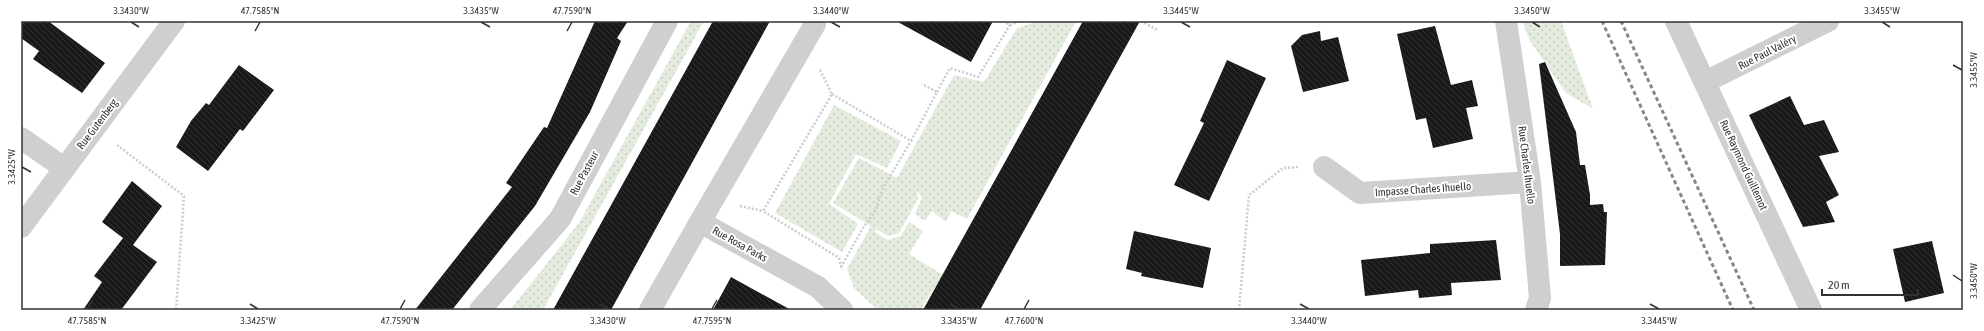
<svg xmlns="http://www.w3.org/2000/svg" width="1984" height="331" viewBox="0 0 1984 331" font-family="'Asap Condensed',sans-serif">
	<style>
		.grass { fill: url(#grass-dots) }
		.building { fill: url(#building-back-hatch) }
		.lines { fill: none; stroke-linecap: round; stroke-linejoin: round }
		.path { stroke: #ccc; stroke-width: 2.5; stroke-dasharray: 2 2; stroke-linecap: butt }
		.minor { stroke: #cfcfcf; stroke-width: 22 }
		.rail { stroke: #878787; stroke-width: 3; stroke-dasharray: 4 3; stroke-linecap: butt }
		.ticks { fill: none; stroke: #323232; stroke-width: 1.5 }
		.labels { text-anchor: middle; stroke-width: 4; stroke-linejoin: round; paint-order: stroke }
		.street-label { font-size: 11px; fill: #323232; stroke: #fff }
		.neatline { fill: none; stroke: #323232; stroke-width: 1.5 }
		.ticks-label { font-size: 10px; text-anchor: middle; fill: #323232 }
	</style>
	<defs>
		<pattern id="grass-dots" width="8" height="8" patternUnits="userSpaceOnUse"><rect width="8" height="8" fill="#e4ebdf"/><path d="M2 2h.1M6 6h.1" fill="none" stroke="#c4cac0" stroke-width="1.8" stroke-linecap="round"/></pattern>
		<pattern id="building-back-hatch" width="6" height="6" patternUnits="userSpaceOnUse"><rect width="6" height="6" fill="#191919"/><path d="M-1 5l2 2M0 0l6 6M5-1l2 2" fill="none" stroke="#323232"/></pattern>
	</defs>
	<rect width="100%" height="100%" fill="#fff"/>
	<path class="grass" d="M691 21H704L543 310H512L511 309 579 223Z
		M1038 21H1076L967 219 951 211 946 222 932 211 925 221 915 214 922 198 917 190 918 199 899 233 888 236 876 229 875 232 888 240 901 236 909 222 923 231 909 254 943 275 920 310H878L854 288 847 269 871 226 833 203 859 158 897 178 954 75 984 82 1017 28Z
		M1522 21H1561L1593 109 1566 93 1530 41Z
		M834 105 901 141 887 168 856 154 829 204 858 224 842 252 775 213Z"/>
	<path class="building" d="M21 21H48L105 63 82 93 33 59 39 51 21 38Z
		M595 21H628L617 38 621 41 590 112 535 206 452 310H415L512 187 506 183 544 127 547 128Z
		M713 21H770L611 310H553Z
		M896 21H993L971 62Z
		M1083 21H1140L980 310H923Z
		M1435 26 1451 85 1472 80 1478 106 1466 108 1473 139 1433 148 1426 118 1416 120 1397 34Z
		M1320 31 1321 41 1338 37 1349 81 1303 92 1291 46 1302 35Z
		M1227 60 1266 78 1209 201 1174 185 1204 123 1200 121Z
		M1545 62 1576 132 1580 165H1585L1590 195V205L1603 204 1604 212H1607L1605 265 1560 266V234L1539 64Z
		M239 65 274 90 243 131 240 129 208 171 176 147 191 121 206 103 209 105Z
		M1790 96 1804 125 1824 120 1839 152 1819 156 1839 195 1826 202 1835 222 1803 227 1749 115Z
		M132 181 162 206 133 245 157 262 121 310H83L102 282 94 276 123 238 102 222Z
		M1134 231 1211 248 1203 288 1141 276 1142 273 1126 269Z
		M1496 240 1501 280 1451 283 1452 295 1419 298 1418 290 1365 296 1361 260 1430 253V244Z
		M1932 241 1944 293 1905 302 1893 249Z
		M731 277 791 310H713Z"/>
	<g class="lines">
		<path class="path" d="M1003 21 1010 25 1020 21
			M1141 21 1157 30
			M820 70 832 94 763 211 839 258 842 270
			M937 92 950 68 978 77 1010 25
			M832 94 911 141 937 92 922 84
			M117 145 184 196 176 310
			M740 206 763 211
			M841 267 863 228 875 211 883 188 911 141
			M1239 310 1249 195 1283 168 1298 167"/>
		<path class="minor" d="M1506 21 1530 182 1540 298 1536 310
			M1676 21 1811 310
			M1705 82 1828 21
			M21 138 64 168
			M1324 167 1360 193 1530 182
			M700 222 815 24 813 21
			M21 227 174 21
			M480 310 560 219 667 21
			M650 310 700 222 818 287 842 310"/>
		<path class="rail" d="M1602 21 1733 310
			M1621 21 1754 310"/>
	</g>
	<path class="ticks" d="M131 22 139 27M481 22 490 27M831 22 840 27M1181 22 1190 27M1532 22 1540 27M1882 22 1890 27M255 31 260 22M567 31 572 22M1953 65 1962 70M22 167 31 172M1953 275 1962 281M250 304 258 309M600 304 608 309M950 304 959 309M1300 304 1309 309M1650 304 1659 309M87 309 93 300M400 309 405 300M712 309 717 300M1024 309 1029 300"/>
	<g class="labels">
		<g class="street-label">
			<text transform="translate(1767 52) rotate(-27)" y="4">Rue Paul Valéry</text>
			<text transform="translate(97 124) rotate(-53)" y="4">Rue Gutenberg</text>
			<text transform="translate(1527 165) rotate(83)" y="4">Rue Charles Ihuello</text>
			<text transform="translate(1744 165) rotate(65)" y="4">Rue Raymond Guillemot</text>
			<text transform="translate(584 173) rotate(-62)" y="4">Rue Pasteur</text>
			<text transform="translate(1423 189) rotate(-4)" y="4">Impasse Charles Ihuello</text>
			<text transform="translate(740 244) rotate(29)" y="4">Rue Rosa Parks</text>
		</g>
	</g>
	<rect width="1984" height="331" fill="none" stroke="#ffffff" stroke-width="44"/>
	<path d="M1822 289v6h96v-6" fill="none" stroke="#323232" stroke-width="2"/>
	<text x="1828" y="289" font-size="12" fill="#323232" stroke="#ffffff" stroke-width="3" paint-order="stroke">20 m</text>
	<rect x="22" y="22" width="1940" height="287" class="neatline"/>
	<g class="ticks-label">
		<text x="131" y="14">3.3430°W</text>
		<text x="260" y="14">47.7585°N</text>
		<text x="481" y="14">3.3435°W</text>
		<text x="572" y="14">47.7590°N</text>
		<text x="831" y="14">3.3440°W</text>
		<text x="1181" y="14">3.3445°W</text>
		<text x="1532" y="14">3.3450°W</text>
		<text x="1882" y="14">3.3455°W</text>
		<text transform="translate(1973 70) rotate(-90)" y="4">3.3455°W</text>
		<text transform="translate(11 167) rotate(-90)" y="4">3.3425°W</text>
		<text transform="translate(1973 281) rotate(-90)" y="4">3.3450°W</text>
		<text x="87" y="324">47.7585°N</text>
		<text x="258" y="324">3.3425°W</text>
		<text x="400" y="324">47.7590°N</text>
		<text x="608" y="324">3.3430°W</text>
		<text x="712" y="324">47.7595°N</text>
		<text x="959" y="324">3.3435°W</text>
		<text x="1024" y="324">47.7600°N</text>
		<text x="1309" y="324">3.3440°W</text>
		<text x="1659" y="324">3.3445°W</text>
	</g>
</svg>
